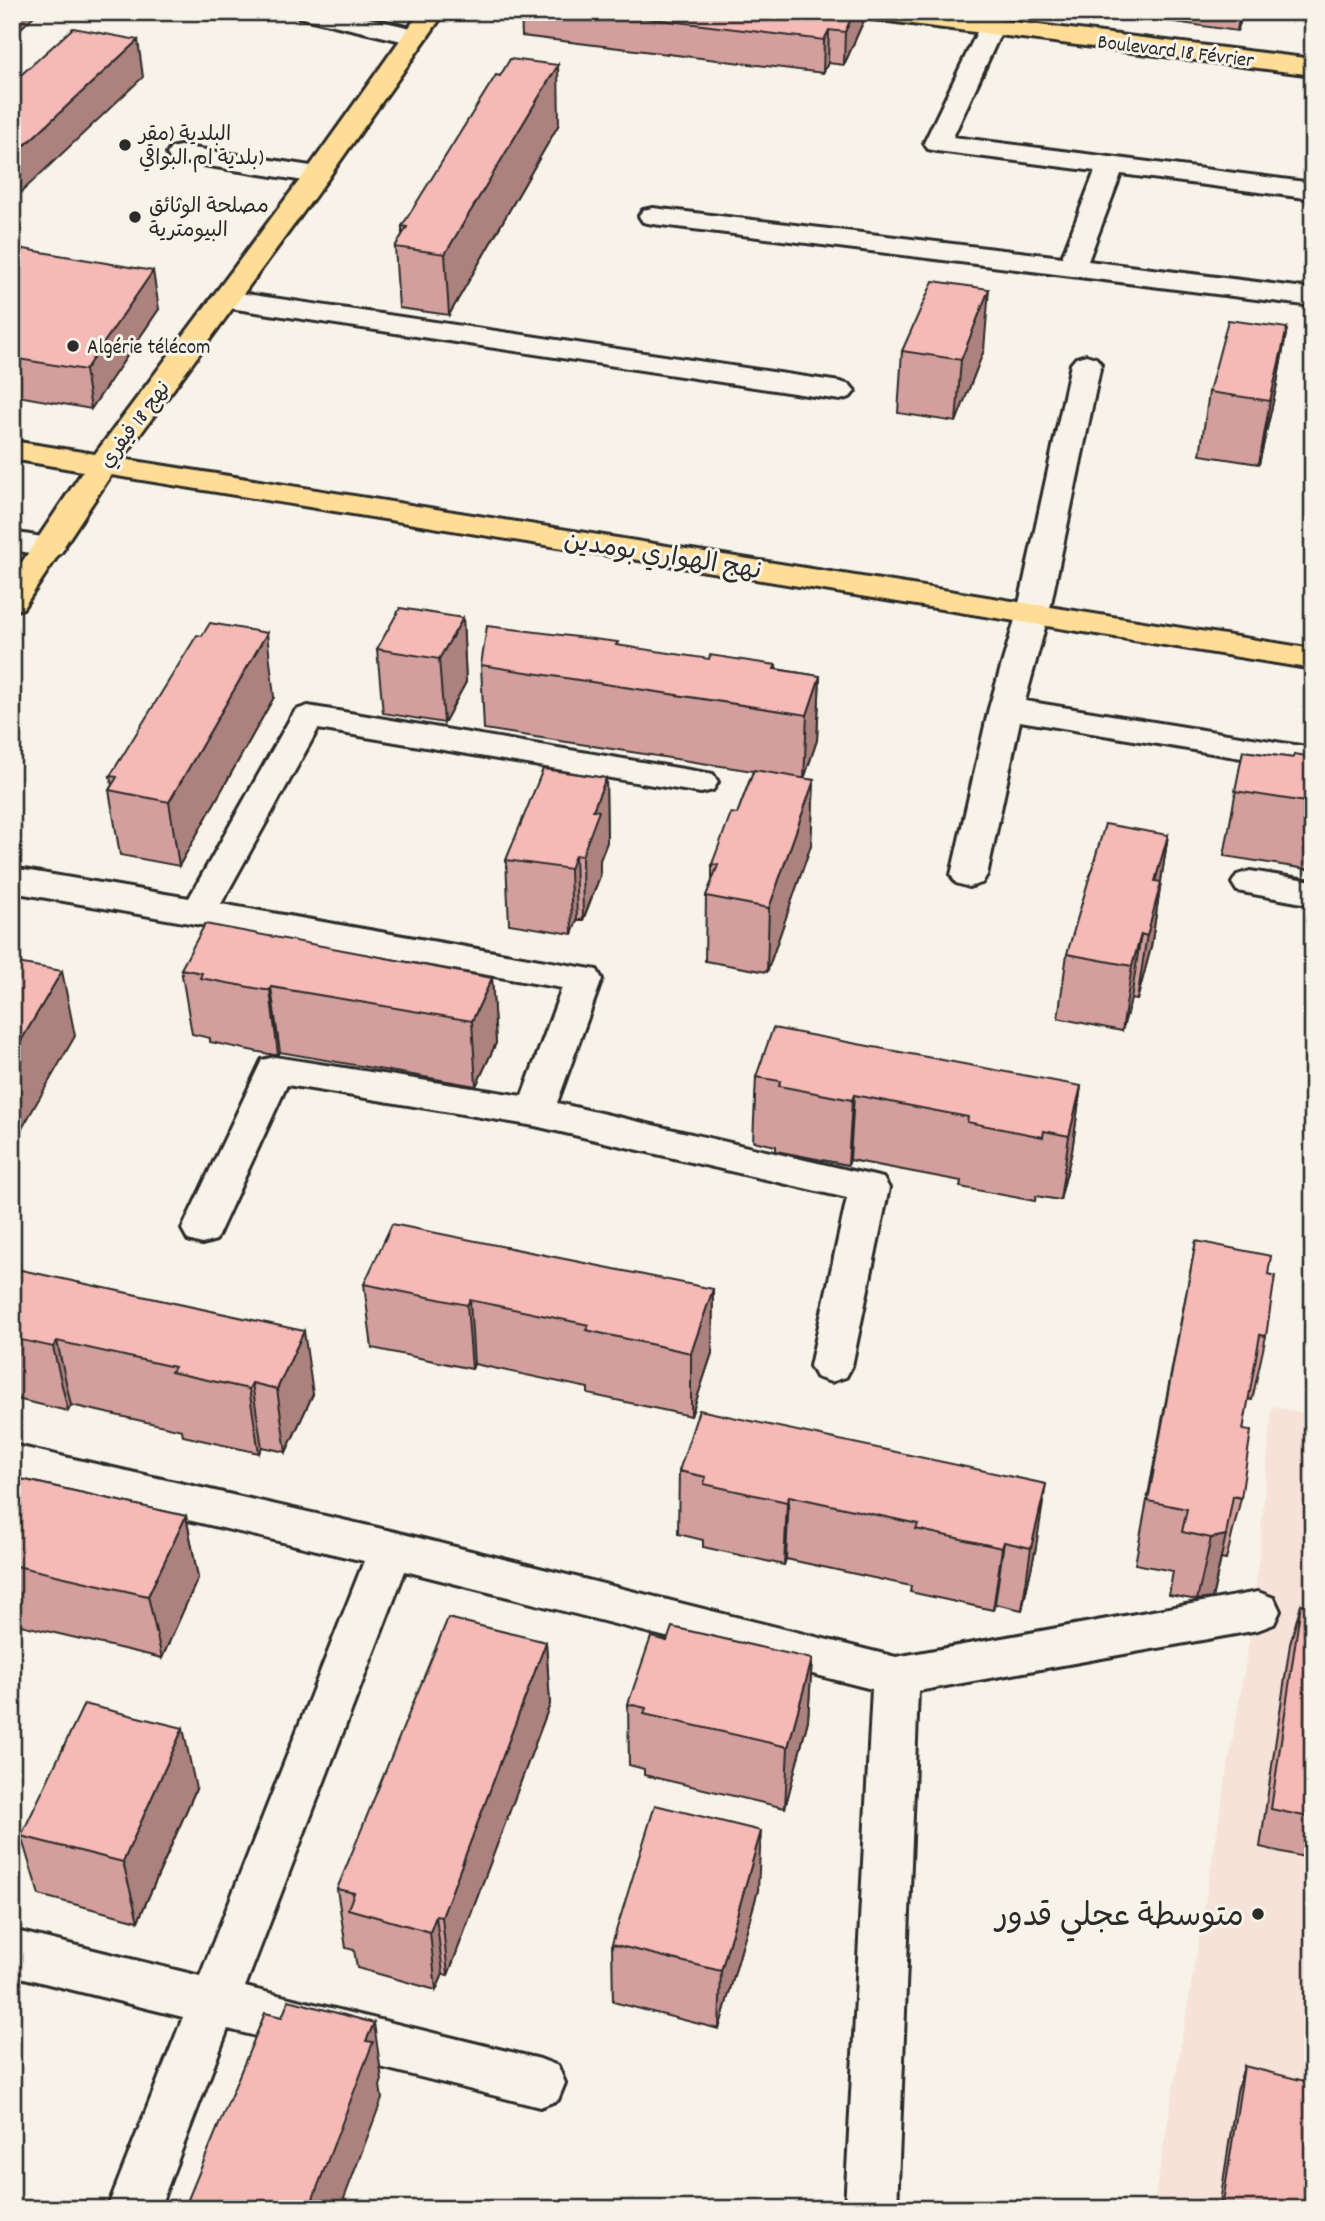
<svg xmlns="http://www.w3.org/2000/svg" width="1325" height="2221" viewBox="0 0 1325 2221" font-family="Dekko,'Playpen Sans Arabic',sans-serif">
	<style>
		.built { fill: #f6e2d9 }
		.lines { fill: none; stroke-linecap: round; stroke-linejoin: round }
		.minor-casing { stroke: #2b2b2b; stroke-width: 6 }
		.major-casing { stroke: #2b2b2b; stroke-width: 6 }
		.minor { fill: #f7f3e8; fill-rule: evenodd }
		.major { fill: #fede96; fill-rule: evenodd }
		.wall { fill: #d39f9d; stroke: #2b2b2b; stroke-width: 2 }
		.shaded-wall { fill: #ac827f; stroke: #2b2b2b; stroke-width: 2 }
		.building { fill: #f5b9b6; stroke: #2b2b2b; stroke-width: 2 }
		.poi-dot { fill: #2b2b2b; stroke: #f7f3e8; stroke-width: 2.5 }
		.labels { text-anchor: middle; stroke-width: 6; stroke-linejoin: round; paint-order: stroke }
		.far-street-label { font-size: 21px; fill: #2b2b2b; stroke: #f7f3e8 }
		.far-poi-label { font-size: 21px; fill: #2b2b2b; stroke: #f7f3e8; text-anchor: start }
		.street-label { font-size: 26px; fill: #2b2b2b; stroke: #f7f3e8 }
		.near-poi-label { font-size: 32px; fill: #2b2b2b; stroke: #f7f3e8; text-anchor: end }
	</style>
	<rect width="100%" height="100%" fill="#f7f3e8"/>
	<filter id="ink" filterUnits="userSpaceOnUse"><feTurbulence type="fractalNoise" baseFrequency=".0143" numOctaves="2"/><feDisplacementMap in="SourceGraphic" scale="14" xChannelSelector="R" yChannelSelector="G"/><feConvolveMatrix kernelMatrix="1 2 1 2 8 2 1 2 1" color-interpolation-filters="sRGB"/></filter>
	<g filter="url(#ink)">
		<path class="built" d="M1272 1406 1313 1415V2209H1153L1253 1619Z"/>
		<g class="lines">
			<g class="minor-casing">
				<path id="minor" d="M296 12H342L424 31 428 36 424 41 415 44 299 17Z
					M991 21 1000 23 1003 28 953 137 1313 183V199L1121 174 1088 261 1313 289V306L653 224 643 222 639 216 643 210 653 208 1062 257 1095 171 937 151 928 149 924 143 979 28 982 23Z
					M180 146 317 167 326 169 330 175 326 181 317 183 171 160 167 154 171 148Z
					M226 291 840 382 850 385 855 391 850 397 840 400 216 306 212 300 216 294Z
					M1086 355 1096 358 1101 364 1049 613 1025 701 1313 748V770L1020 721 987 875 982 883 969 887 956 883 951 875 989 708 1017 613 1071 364 1076 358Z
					M12 532 60 540 65 547 60 554 49 556 12 550Z
					M308 706 713 774 718 782 713 790 701 793 318 729 221 904 597 970 602 979 557 1103 883 1178 889 1188 852 1366 846 1377 831 1382 816 1377 810 1366 847 1198 535 1126 287 1085 216 1240 202 1244 188 1240 182 1229 262 1060 275 1057 522 1096 562 988 12 892V868L189 898 291 717 296 710Z
					M1250 871 1313 881V905L1237 891 1232 883 1237 875Z
					M12 1445 391 1531 896 1657 1258 1592 1274 1598 1280 1611 1274 1624 1258 1630 918 1691 897 2209H845L872 1689 405 1571 245 1987 540 2059 558 2066 565 2083 558 2100 540 2107 228 2029 159 2209H107L183 2017 12 1975V1930L200 1976 364 1561 12 1479Z"/>
			</g>
			<g class="major-casing">
				<path id="major" d="M420 12H445L326 181 122 459 1313 649V669L111 475 23 608 12 611V577L83 471 12 459V441L95 454 308 169Z
					M860 12H934L1313 59V75L872 19 863 17Z"/>
			</g>
			<use href="#minor" class="minor"/>
			<use href="#major" class="major"/>
		</g>
		<path class="wall" d="M521 12H864V20L844 65 828 63 823 73 522 36Z
			M1168 12H1244L1237 31 1167 21Z
			M559 124 449 315 399 308 395 247 402 235V226Z
			M12 247 159 309 91 409 12 395Z
			M1287 328 1276 389 1259 464 1200 455 1209 392Z
			M984 350 956 422 898 413 902 351Z
			M463 618 466 682 444 723 383 713 377 649Z
			M202 636 274 697 179 866 120 855 109 790 112 785 110 776Z
			M709 659 776 665V669L820 676 817 740 804 779 814 780 811 845 767 972 705 961 706 896 712 882V864L737 814 753 771 484 729 481 665Z
			M1243 751 1293 758 1313 757V870L1224 856Z
			M606 778 607 842 600 860V876L583 920H577L572 934 509 924 506 860Z
			M1168 835 1151 947 1137 1000 1131 999 1122 1031 1058 1018 1067 954Z
			M181 969 492 978 496 1043 476 1086 280 1052 278 1055H274L210 1042V1038L192 1034Z
			M756 1077 1081 1086 1072 1151 1060 1200 1036 1196 1035 1201 960 1187 961 1181 850 1160 848 1165 776 1151V1146L753 1141Z
			M1196 1241 1268 1274 1266 1336 1252 1400 1248 1399 1243 1430 1241 1498 1226 1560 1221 1559 1212 1598 1197 1600 1169 1595 1173 1571 1135 1564Z
			M12 1268 313 1394 286 1452 262 1447 259 1453 183 1436 182 1430 71 1405 68 1411 12 1398Z
			M364 1284 713 1289 712 1353 691 1416 588 1394V1388L474 1364 472 1369 372 1348Z
			M679 1471 1036 1547 1022 1610 995 1604 993 1610 910 1592 911 1586 786 1559 784 1565 703 1547V1540L678 1534Z
			M12 1477 186 1516 198 1578 162 1658 12 1623Z
			M1301 1604 1313 1607V1859L1260 1847 1290 1644Z
			M667 1641 812 1659 808 1720 785 1808 644 1775V1769L629 1765 628 1704Z
			M546 1642 550 1704 448 1975 443 1974 436 1990 357 1968 354 1950 346 1948 337 1889Z
			M196 1789 138 1921 39 1895 21 1836Z
			M758 1890 719 2029 613 2002 612 1944Z
			M1244 2066 1313 2209H1219L1237 2091Z"/>
		<path class="shaded-wall" d="M12 12H38L12 37Z
			M854 12H864V20L844 65 845 32Z
			M1240 12H1244L1237 31Z
			M829 30 828 63 823 73 824 40Z
			M138 40 143 77 12 201V157Z
			M558 65 559 124 449 315 445 254Z
			M153 271 159 309 91 409 85 370Z
			M989 289 984 350 956 422 961 360Z
			M1287 328 1276 389 1259 464 1270 401Z
			M463 618 466 682 444 723 439 659Z
			M267 633 274 697 179 866 169 802Z
			M820 676 817 740 804 779 807 715Z
			M606 778 607 842 600 860V876L583 920 582 856 593 810Z
			M814 780 811 845 767 972 769 908Z
			M1168 835 1151 947 1137 1000 1155 881Z
			M575 855 577 920 572 934 570 869Z
			M1141 934 1131 999 1122 1031 1132 966Z
			M62 971 75 1036 12 1146V1056Z
			M492 978 496 1043 476 1086 472 1021Z
			M271 987 280 1052 278 1055 270 990Z
			M1081 1086 1072 1151 1060 1200 1069 1136Z
			M854 1095 850 1160 848 1165 852 1100Z
			M713 1289 712 1353 691 1416V1353Z
			M470 1300 474 1364 472 1369 467 1305Z
			M304 1331 313 1394 286 1452 277 1389Z
			M57 1341 71 1405 68 1411 53 1347Z
			M252 1383 262 1447 259 1453 249 1389Z
			M1046 1484 1036 1547 1022 1610 1031 1548Z
			M789 1496 786 1559 784 1565 787 1502Z
			M186 1516 198 1578 162 1658 148 1596Z
			M1226 1535 1212 1598 1197 1600 1211 1538Z
			M1004 1542 995 1604 993 1610 1002 1548Z
			M546 1642 550 1704 448 1975 442 1917Z
			M812 1659 808 1720 785 1808 788 1747Z
			M183 1728 196 1789 138 1921 123 1862Z
			M761 1831 758 1890 719 2029 721 1971Z
			M436 1916 443 1974 436 1990 430 1932Z
			M374 2023 382 2080 380 2086 382 2099 340 2209H309L366 2041Z"/>
		<path class="building" d="M596 12H854L845 32 829 30 824 40Z
			M73 28 138 40 12 157V83Z
			M510 59 558 65 445 254 395 247 407 227 402 226 496 75 500 76Z
			M12 247 153 271 85 370 12 358Z
			M933 281 989 289 961 360 902 351Z
			M1228 320 1287 328 1270 401 1209 392Z
			M400 608 463 618 439 659 377 649Z
			M210 623 267 633 169 802 109 790 117 777 110 776 197 635 202 636Z
			M487 626 618 642 616 645 709 659 710 655 776 665 774 669 820 676 807 715 481 665Z
			M1243 751 1293 758 1294 754 1313 757V803L1235 791Z
			M543 769 606 778 593 810 599 811 582 856 575 855 570 869 506 860Z
			M754 770 814 780 769 908 706 896 718 865 712 864 731 813 737 814Z
			M1105 824 1168 835 1155 881 1161 882 1147 936 1141 934 1132 966 1067 954Z
			M205 924 492 978 472 1021 271 987 270 990H265L200 978 202 973 181 969Z
			M12 962 62 971 12 1056Z
			M773 1028 1081 1086 1069 1136 1044 1131 1043 1137 967 1122 968 1117 854 1095 852 1100 779 1086 780 1081 756 1077Z
			M392 1224 713 1289 691 1353 586 1330 589 1325 470 1300 467 1305 364 1284Z
			M1196 1241 1271 1256 1268 1274 1275 1276 1266 1336 1260 1335 1243 1430 1251 1431 1241 1498 1233 1496 1226 1535 1211 1538 1182 1532 1187 1509 1148 1501Z
			M12 1268 304 1331 277 1389 252 1383 249 1389 171 1372 174 1367 57 1341 53 1347 12 1338Z
			M699 1410 1046 1484 1031 1548 1004 1542 1002 1548 916 1529 918 1524 789 1496 787 1502 704 1484 706 1477 679 1471Z
			M12 1477 186 1516 148 1596 12 1565Z
			M1301 1604 1313 1607V1818L1271 1809Z
			M448 1618 546 1642 442 1917 436 1916 430 1932 348 1909 354 1893 337 1889Z
			M672 1627 812 1659 788 1747 644 1714 646 1708 628 1704 651 1637 667 1641Z
			M84 1704 183 1728 123 1862 21 1836Z
			M655 1805 761 1831 721 1971 612 1944Z
			M289 2000 374 2023 366 2041 373 2042 309 2209H184L265 2013 282 2017Z
			M1244 2066 1313 2083V2209H1222Z"/>
	</g>
	<g class="poi-dot">
		<circle cx="125" cy="145" r="7"/>
		<circle cx="135" cy="217" r="7"/>
		<circle cx="73" cy="346" r="7"/>
		<circle cx="1258" cy="1914" r="7"/>
	</g>
	<g class="labels">
		<g class="far-street-label">
			<text transform="translate(1176 50) rotate(7)" y="7">Boulevard 18 Février</text>
			<text transform="translate(134 424) rotate(-53)" y="7">نهج 18 فيفري</text>
		</g>
		<g class="far-poi-label">
			<text x="139" y="140">البلدية (مقر<tspan x="139" dy="24">بلدية ام البواقي)</tspan></text>
			<text x="149" y="212">مصلحة الوثائق<tspan x="149" dy="24">البيومترية</tspan></text>
			<text x="87" y="353">Algérie télécom</text>
		</g>
		<g class="street-label">
			<text transform="translate(663 554) rotate(9)" y="9">نهج الهواري بومدين</text>
		</g>
		<g class="near-poi-label">
			<text x="1244" y="1925">متوسطة عجلي قدور</text>
		</g>
	</g>
	<rect width="1325" height="2221" fill="none" stroke="#f7f3e8" stroke-width="42"/>
	<rect x="21" y="21" width="1283" height="2179" fill="none" stroke="#2b2b2b" stroke-width="2.5" filter="url(#ink)"/>
</svg>
